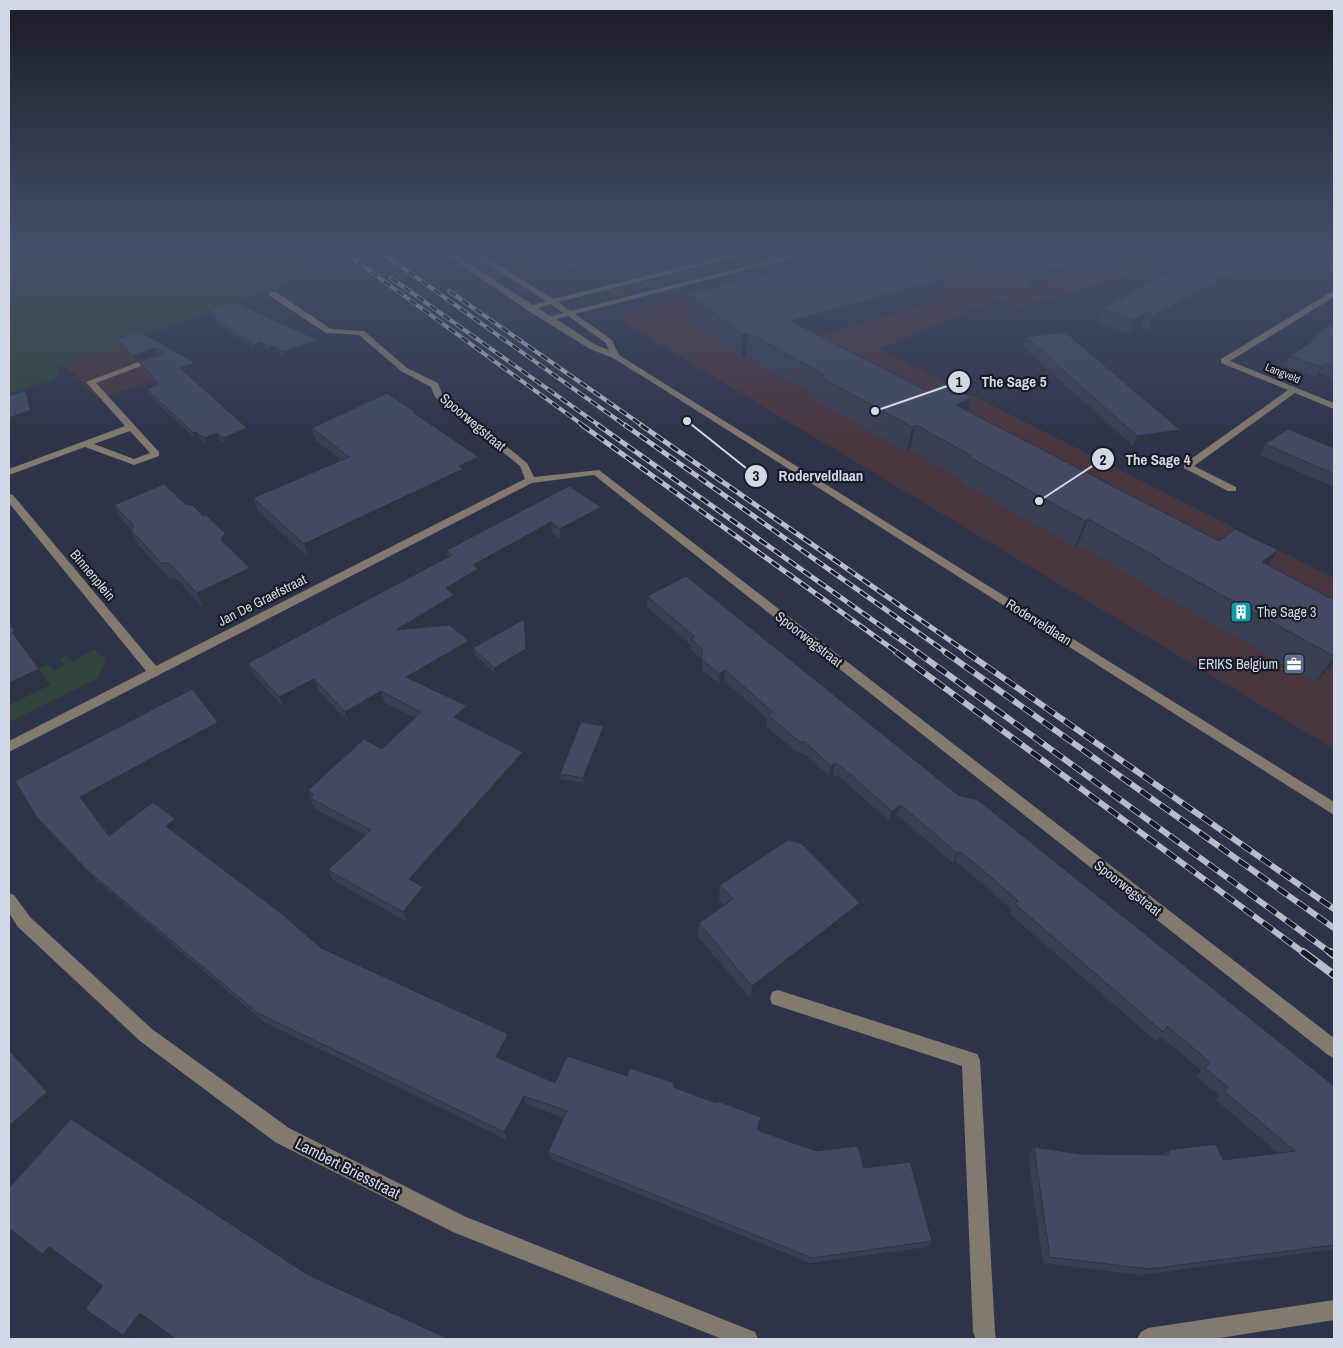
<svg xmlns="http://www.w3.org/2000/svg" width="1343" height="1348" viewBox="0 0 1343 1348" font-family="'Archivo Narrow',sans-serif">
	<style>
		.commercial { fill: #48363f }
		.industrial { fill: #473640 }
		.green { fill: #30443b }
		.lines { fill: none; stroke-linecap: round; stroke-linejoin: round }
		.minor { fill: #82796f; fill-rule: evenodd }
		.rail-far3-casing { stroke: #b7bdcc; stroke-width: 4 }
		.rail-far2-casing { stroke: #b7bdcc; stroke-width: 5 }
		.rail-far1-casing { stroke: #b7bdcc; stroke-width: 6 }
		.rail-casing { stroke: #b7bdcc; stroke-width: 8 }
		.rail-far3 { stroke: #181b25; stroke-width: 2.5; stroke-dasharray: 8; stroke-linecap: butt }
		.rail-far2 { stroke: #181b25; stroke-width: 3; stroke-dasharray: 9; stroke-linecap: butt }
		.rail-far1 { stroke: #181b25; stroke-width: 4.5; stroke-dasharray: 12; stroke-linecap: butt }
		.rail { stroke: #181b25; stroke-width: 5.5; stroke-dasharray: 17; stroke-linecap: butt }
		.wall { fill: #393f53 }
		.shaded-wall { fill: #2e3344 }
		.building { fill: #424961; stroke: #2e3344 }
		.labels { text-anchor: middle; stroke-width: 4.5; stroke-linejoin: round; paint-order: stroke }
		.far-street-label { font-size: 11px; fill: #d3d8e6; stroke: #181b25 }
		.street-label { font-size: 14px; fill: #d3d8e6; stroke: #181b25 }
		.poi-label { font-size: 14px; fill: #d3d8e6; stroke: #181b25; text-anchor: start }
		.near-street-label { font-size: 16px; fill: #d3d8e6; stroke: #181b25 }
		.leader { fill: none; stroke: #d3d8e6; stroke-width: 2 }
		.callout-dot { fill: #d3d8e6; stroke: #181b25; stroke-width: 2 }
		.mark-label { font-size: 15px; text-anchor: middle; font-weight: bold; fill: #111 }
		.callout-label { font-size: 15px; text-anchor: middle; font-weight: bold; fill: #d3d8e6; stroke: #181b25; stroke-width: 4.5; stroke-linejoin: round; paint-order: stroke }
	</style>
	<rect width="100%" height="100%" fill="#2d3349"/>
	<path class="commercial" d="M855 253H1197L1018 308 1000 298 880 349 1334 578V749L626 324 623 320 627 313 641 307Z"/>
	<path class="industrial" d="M141 336 190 368 99 399 72 372 63 366Z"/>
	<path class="green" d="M9 253H301L321 270 58 368 60 371 54 379 9 394Z
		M498 253H571L519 267Z
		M758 253H799L746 266 734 262 736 259Z
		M708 266 718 267 722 270 695 279 693 277 628 292 630 295 589 304 579 297 687 273 685 271Z
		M95 649 106 660 98 678 9 722V705L49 685 39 669 48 664 54 671 64 665 59 659 66 655 72 662Z"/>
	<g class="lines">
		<path class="minor" d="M444 253H452L533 305 546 301 470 253H479L553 299 739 253H753L558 302 570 311 798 253H811L575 314 612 340 619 355 1334 802V815L658 386 613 358 590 349 527 310ZM551 304 563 313 550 316 538 308ZM568 316 606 343 609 350 596 345 556 319Z
			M270 292H276L331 329 364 331 407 368 438 383 442 394 527 463 534 477 599 470 1334 1038V1058L1328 1055 594 475 532 483 9 752V741L146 671 9 503V494L13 495 156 666 525 479 520 466 435 397 431 387 401 371 359 335 326 333 270 296Z
			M1331 292H1334V297L1230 361 1334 403V409L1295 393 1194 466 1236 487V491H1228L1184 468V464L1288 390 1221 363V359Z
			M152 357 159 359 96 383 159 452V456L134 465 85 447 9 475V469L125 426 86 382ZM130 431 150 453 134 459 94 444Z
			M9 893 14 895 30 917 152 1029 289 1128 466 1217 755 1332 758 1339H722L453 1232 275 1142 140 1041 18 927 9 913Z
			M778 990 977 1054 980 1060 995 1332 996 1339H976L973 1332 962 1066 772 1004 770 998 772 992Z
			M1334 1300V1320L1214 1339H1137L1141 1332 1148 1328Z"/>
		<g class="rail-far3-casing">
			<path id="rail-far3" d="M345 253 584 426
				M382 253 626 426
				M391 278 600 426
				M449 291 643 426"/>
		</g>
		<g class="rail-far2-casing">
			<path id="rail-far2" d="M582 425 898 653
				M598 425 919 653
				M625 425 947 653
				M641 425 968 653"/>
		</g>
		<g class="rail-far1-casing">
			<path id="rail-far1" d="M896 652 1304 953
				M917 652 1331 953
				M945 652 1334 928
				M966 652 1334 909"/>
		</g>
		<g class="rail-casing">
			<path id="rail" d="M1303 952 1334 975
				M1330 952 1334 955"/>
		</g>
		<use href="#rail-far3" class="rail-far3"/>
		<use href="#rail-far2" class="rail-far2"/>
		<use href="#rail-far1" class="rail-far1"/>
		<use href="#rail" class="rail"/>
	</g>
	<path class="wall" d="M526 253H592L602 265 564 277Z
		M959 253H1150L1028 289Z
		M1208 253H1311L1310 254 1307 259 1262 273 1254 270 1148 330 1141 327 1129 334 1098 322 1103 308Z
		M948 278 944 300 819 335 927 391 972 397 968 412 1334 600V664L1315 682 1146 586 1147 584 1078 545 1075 547 962 483 963 480 910 450 907 452 818 401V397L746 356 741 358 688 317 689 294Z
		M209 310 318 340 319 344 285 357 276 350 271 352 263 347 255 350 216 322 214 317 211 314Z
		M1334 322V379L1319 373 1315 377 1285 365 1290 356 1312 341 1315 336Z
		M139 331 197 369 186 373 249 435 225 444 219 439 207 444 199 438 196 440 149 395 147 389 157 385 142 368 139 362 159 355 156 354 136 362 120 345 117 339Z
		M1026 337 1176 440 1133 446 1023 347Z
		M416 415 479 457 481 469 465 478V481L308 557 258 511 253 498 341 460 316 441 312 428Z
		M1265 444 1334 448V487L1260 455Z
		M569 486 602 517 561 540 552 533 479 574 480 580 454 596 456 606 421 627 469 641 471 652 418 683 467 706 469 717 464 722 525 762 418 884 426 897 407 922 333 880 328 870 366 835 315 809 310 798 311 797 308 790 382 749 415 718 384 702 349 723 318 690 284 708 253 674 248 663 448 557 447 550Z
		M114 505 231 549 250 568 256 584 204 609 177 579 169 578 151 559 139 546 131 530 122 520Z
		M647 596 958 795 1334 1086V1249L1140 1275 1043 1263 1028 1155 1034 1147 1080 1154 1163 1155 1168 1150 1223 1160 1278 1153 1216 1100 1219 1095 1196 1077 1201 1070 1160 1036 1156 1041 1010 914 1012 910 978 880 955 861 953 863 897 815 889 821 841 778 833 774 829 776 803 753H798L766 726 767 718 724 681 719 684 702 670V659L691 650V645L647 607Z
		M524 619 527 655 495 673 474 654 473 648Z
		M218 722 224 733 88 807 110 836 175 819 182 829 176 834 321 948 508 1034 511 1043 502 1059 555 1083 627 1076 674 1083V1087L759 1125 758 1131 864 1168 932 1241 927 1247 810 1263 551 1159 548 1152 564 1118 526 1104 507 1140 264 1022 96 880 44 826 36 816Z
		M604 726 605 732 584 783 561 779 560 774Z
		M720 885 860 903 856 917 751 999 698 937 699 923 725 906 719 900Z"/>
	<path class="shaded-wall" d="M1109 253H1150L1028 289 1031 275Z
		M1289 253H1311L1310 254 1307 259 1262 273 1268 260Z
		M1260 257 1254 270 1148 330 1153 316Z
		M601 258 602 265 564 277V270Z
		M948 278 944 300 789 344 791 321Z
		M1146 313 1141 327 1129 334 1134 320Z
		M748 333 746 356 741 358 742 334Z
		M318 340 319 344 285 357 283 352Z
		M261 342 263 347 255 350 254 345Z
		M275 346 276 350 271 352 269 348Z
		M154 348 156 354 136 362 133 356Z
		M195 363 197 369 183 374 180 368Z
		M1325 364 1319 373 1315 377 1321 367Z
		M25 390 33 405 40 425 9 436V418Z
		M972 397 966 422 956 405Z
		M916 425 910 450 907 452 912 427Z
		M247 428 249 435 225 444 223 438Z
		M1180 430 1176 440 1133 446 1137 436Z
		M196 432 199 438 196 440 193 433Z
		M217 433 219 439 207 444 204 438Z
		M479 457 481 469 465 478V481L308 557 304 544Z
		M601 507 602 517 561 540 560 529Z
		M1088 519 1078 545 1075 547 1085 521Z
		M551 522 552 533 479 574 480 580 454 596 456 606 399 641 396 630 473 565Z
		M225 533 231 549 228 555 221 540Z
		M1278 550 1262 576V562Z
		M250 568 256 584 204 609 197 593Z
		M524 619 527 655 495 673 494 668Z
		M15 631 26 646 23 647 50 685 9 705V683L12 632Z
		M469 641 471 652 409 688 406 677Z
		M1334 656V664L1315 682Z
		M725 670 724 681 719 684V674Z
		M314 679 318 690 284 708 279 697Z
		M381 691 384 702 349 723 345 712Z
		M467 706 469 717 457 728 454 717Z
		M218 722 224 733 88 807 80 797Z
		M604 726 605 732 584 783 583 778Z
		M523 752 525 762 413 889 409 879Z
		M835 763 833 774 829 776 831 766Z
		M901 805 897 815 889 821 892 811Z
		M175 819 182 829 173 836 166 826Z
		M959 851 955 861 953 863 957 853Z
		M423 887 426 897 407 922 403 912Z
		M860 903 856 917 751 999 752 986Z
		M508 1034 511 1043 499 1065 496 1057Z
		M9 1046 60 1102 9 1147Z
		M524 1096 526 1104 507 1140 504 1132Z
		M49 1247 60 1253 54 1260 42 1254Z
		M140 1313 150 1318 134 1339H133L123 1335Z"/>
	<path class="building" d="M537 253H592L601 258 564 270Z
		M851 253H904L948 278 791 321 927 391 943 383 972 397 956 405 1219 541 1235 529 1278 550 1262 562 1334 600V656L1158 560 1160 559 1088 519 1085 521 969 457 972 456 916 425 912 427 821 377 825 375 748 333 742 334 689 294Z
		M988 253H1109L1031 275Z
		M1208 253H1289L1268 260 1260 257 1153 316 1146 313 1134 320 1103 308Z
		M234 302 318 340 283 352 275 346 269 348 261 342 254 345 214 317 217 316 209 310Z
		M1334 322V367L1325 364 1321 367 1290 356 1318 337 1315 336Z
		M139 331 195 363 180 368 247 428 223 438 217 433 204 438 196 432 193 433 147 389 159 384 139 362 162 354 163 351 154 348 133 356 117 339Z
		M1065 332 1180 430 1137 436 1026 337Z
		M25 390 31 410 9 418V396Z
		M387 393 416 413H414L479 457 459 466 463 469 304 544 253 498 349 457 312 428Z
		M1288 429 1334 448V474L1265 444Z
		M164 484 185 504 192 505 203 516 206 515 225 533 221 540 250 568 197 593 169 563H161L131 530 134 526 114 505Z
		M569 486 601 507 560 529 551 522 473 565 478 569 446 588 454 595 396 630 450 625 469 641 406 677 467 706 454 717 523 752 409 879 423 887 403 912 328 870 371 830 310 798 314 794 308 790 364 739 382 749 421 712 381 691 345 712 314 679 279 697 248 663 452 555 447 550Z
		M686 576 958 795 978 800 1334 1086V1245L1149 1269 1050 1257 1034 1147 1080 1154 1170 1155 1168 1150 1216 1144 1223 1160 1295 1151 1225 1092 1228 1087 1205 1068 1210 1062 1167 1026 1163 1032 1015 904 1018 901 983 870 959 851 957 853 901 805 892 811 843 768 835 763 831 766 805 742H800L768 715 773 712 725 670 719 674 702 659V649L691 639 695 637 647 596Z
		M524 619 526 649 494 668 473 648Z
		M9 624 15 631 12 632 39 669 9 683Z
		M192 689 218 722 80 797 109 836 153 802 175 819 166 826 282 914 321 948 508 1034 496 1057 555 1083 567 1056 627 1076 630 1068 674 1083 673 1087 716 1103 717 1101 761 1117 757 1130 816 1151 858 1146 864 1168 910 1162 932 1241 812 1258 548 1152 567 1111 524 1096 504 1132 258 1013 87 870 36 816 15 781Z
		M581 722 604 726 583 778 560 774Z
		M788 840 801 843 860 903 752 986 699 923 733 899 720 885Z
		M9 1050 47 1092 9 1126Z
		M71 1119 308 1275 449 1339H176L140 1313 123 1335 85 1309 103 1286 49 1247 42 1254 9 1228V1188Z"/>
	<linearGradient id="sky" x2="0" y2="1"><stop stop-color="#191c28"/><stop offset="0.57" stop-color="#46506a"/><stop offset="1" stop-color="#46506a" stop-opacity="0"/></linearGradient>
	<rect width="1343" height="442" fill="url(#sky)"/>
	<defs>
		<g id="building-square" transform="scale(1.125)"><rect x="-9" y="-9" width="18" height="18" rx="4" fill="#0f9aa8" stroke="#181b25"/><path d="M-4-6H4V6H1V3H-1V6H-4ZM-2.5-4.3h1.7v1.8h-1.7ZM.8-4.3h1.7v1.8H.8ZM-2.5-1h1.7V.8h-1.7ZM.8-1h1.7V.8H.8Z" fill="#fff"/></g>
		<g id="office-square" transform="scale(1.125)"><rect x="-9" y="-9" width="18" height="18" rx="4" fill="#5c6f8a" stroke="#181b25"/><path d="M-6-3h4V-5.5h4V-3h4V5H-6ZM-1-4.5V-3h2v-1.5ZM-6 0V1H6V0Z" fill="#fff"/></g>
	</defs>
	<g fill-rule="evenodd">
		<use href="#building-square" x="1241" y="612"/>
		<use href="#office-square" x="1294" y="664"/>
	</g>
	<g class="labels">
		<g class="far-street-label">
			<text transform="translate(1283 373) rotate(22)" y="4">Langveld</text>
		</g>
		<g class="street-label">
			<text transform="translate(473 422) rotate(40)" y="5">Spoorwegstraat</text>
			<text transform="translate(93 575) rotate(50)" y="5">Binnenplein</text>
			<text transform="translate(262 600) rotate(-27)" y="5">Jan De Graefstraat</text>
			<text transform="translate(1039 622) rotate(32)" y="5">Roderveldlaan</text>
			<text transform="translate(809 639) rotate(38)" y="5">Spoorwegstraat</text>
			<text transform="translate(1128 888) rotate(38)" y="5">Spoorwegstraat</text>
		</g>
		<g class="poi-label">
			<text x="1257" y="617">The Sage 3</text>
			<text x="1278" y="669" text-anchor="end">ERIKS Belgium</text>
		</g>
		<g class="near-street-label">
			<text transform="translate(348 1168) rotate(27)" y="6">Lambert Briesstraat</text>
		</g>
	</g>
	<path class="leader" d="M875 411L959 382M1039 501L1103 459M687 421L756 476"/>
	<g class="callout-dot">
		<circle cx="875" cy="411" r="5"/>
		<circle cx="1039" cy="501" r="5"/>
		<circle cx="687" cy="421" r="5"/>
		<circle cx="959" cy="382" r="12"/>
		<circle cx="1103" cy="459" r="12"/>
		<circle cx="756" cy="476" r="12"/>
	</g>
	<g class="mark-label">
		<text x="959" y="387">1</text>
		<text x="1103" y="465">2</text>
		<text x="756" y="481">3</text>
	</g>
	<g class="callout-label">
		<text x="1014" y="387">The Sage 5</text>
		<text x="1158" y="465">The Sage 4</text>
		<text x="821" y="481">Roderveldlaan</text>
	</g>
	<rect width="1343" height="1348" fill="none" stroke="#d3d8e6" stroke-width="20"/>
</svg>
